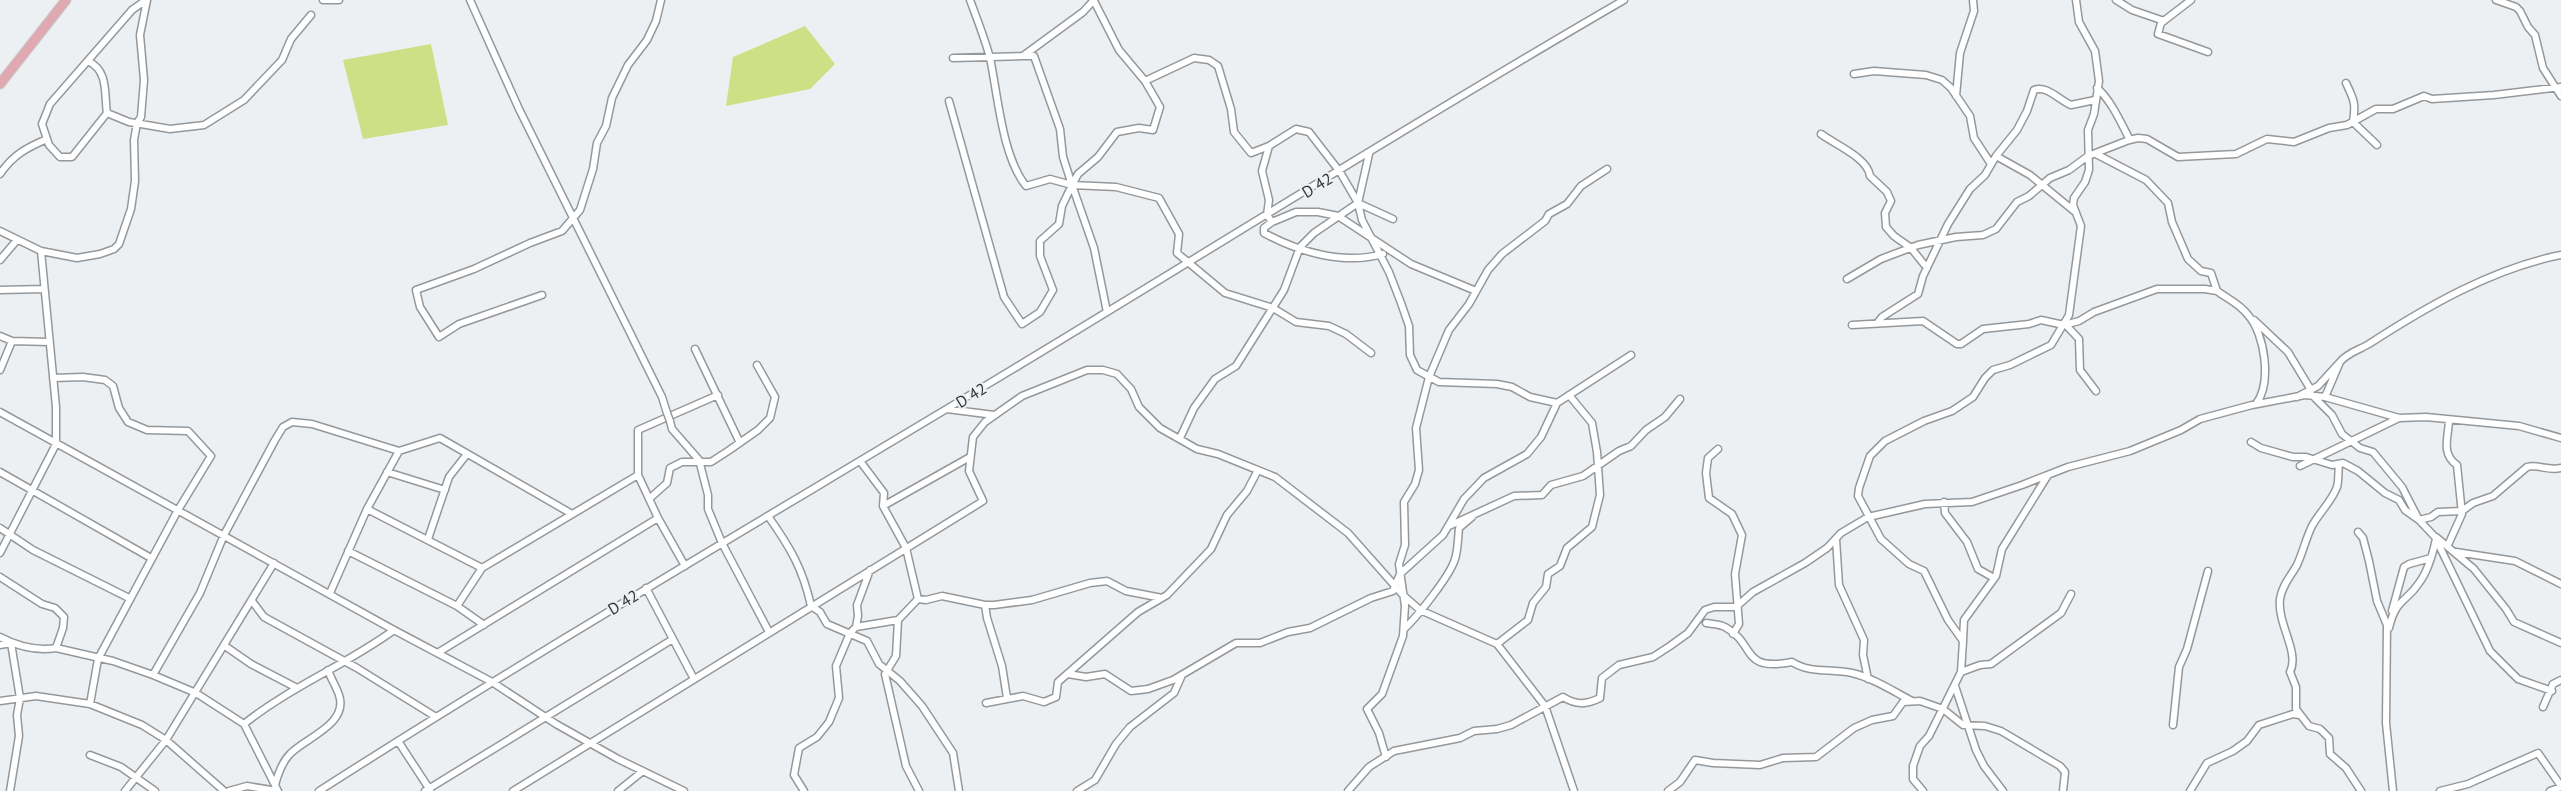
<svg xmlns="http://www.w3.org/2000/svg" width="2561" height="791" viewBox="0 0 2561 791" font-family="'PT Sans',sans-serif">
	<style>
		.green { fill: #cfdf85 }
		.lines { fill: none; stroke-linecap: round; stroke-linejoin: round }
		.minor-casing { stroke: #95989b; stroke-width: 9 }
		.major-casing { stroke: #cacaca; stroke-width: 11 }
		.minor { stroke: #fff; stroke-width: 6 }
		.major { stroke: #e0a8b1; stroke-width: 9 }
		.minor-bridge-casing { stroke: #95989b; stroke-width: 9; stroke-linecap: butt }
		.minor-bridge { stroke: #fff; stroke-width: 6 }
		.labels { text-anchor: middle; stroke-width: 4.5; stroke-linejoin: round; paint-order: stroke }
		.street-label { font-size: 16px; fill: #333435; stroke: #edf0f3 }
	</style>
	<rect width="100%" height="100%" fill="#edf0f3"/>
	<path class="green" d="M805 26 835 64 810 89 726 106 733 57Z
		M431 44 448 125 363 139 343 60Z"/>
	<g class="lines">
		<g class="minor-casing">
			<path id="minor" d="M323 0H339
				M470 0 519 109 662 397 667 413
				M2116 0 2132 10 2164 21
				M2191 0 2161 23 2158 34 2208 52
				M2496 0 2516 7 2520 11 2528 27 2535 35 2543 68 2561 96
				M1094 1 1119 50 1145 81
				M1023 56H1034L1060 129 1063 157 1072 185 1078 174 1098 157 1117 132 1139 128 1153 130 1160 107 1145 81 1194 58 1209 60 1218 66 1231 109 1234 132 1251 153 1269 146
				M953 58 1023 56 1083 12 1094 0
				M88 61C109 71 104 94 107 113L129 122 170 129 204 125 244 100 282 60 291 39 311 15
				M1854 74 1874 71 1926 75 1942 80 1951 88 1970 116 1974 138 1991 164
				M2346 83C2354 100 2356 103 2353 122L2377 145
				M2097 88C2111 100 2121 123 2130 140
				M1956 96 1960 53 1974 11 1973 0
				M949 101 1004 297 1022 324 1040 312 1053 290 1040 256V241L1059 224 1062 206 1072 185 1050 179 1026 186C1002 156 998 96 990 58 985 39 977 19 970 0
				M107 113 72 157H60L49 145 42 124 50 104 132 10 146 0
				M1821 134C1836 145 1868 158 1870 176L1887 192 1891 201 1885 213 1886 227 1894 236 1911 248 1927 268
				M1369 154 1358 203 1362 220 1389 272 1401 303 1409 326 1410 355 1417 370 1439 382 1497 384 1512 387 1530 397 1557 403
				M2096 154 2146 180 2168 203 2172 222 2188 259 2201 271 2211 273 2217 291C2228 299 2240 304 2248 315 2265 334 2272 383 2256 404
				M1996 156 2030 175 2074 211
				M0 174C13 155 26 148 47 139
				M1393 219 1358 203 1340 172 1309 132 1296 129 1269 146 1262 171 1269 200 1267 215 1272 222 1296 212H1318L1338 216 1411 264 1476 291
				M1272 222 1264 228V233C1299 252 1343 265 1383 254
				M0 231 41 251 56 407V444L0 553
				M41 251 77 258 100 254 114 249 119 244 131 209 135 181 134 140 137 123 141 117 144 80 140 35 147 0
				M0 260 17 240
				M1847 279 1881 259 1918 245 1956 237 1983 235 1996 229 2017 202 2029 196 2050 178 2069 170 2088 156 2129 140 2138 138 2147 139 2178 157 2236 154 2267 139 2294 142 2329 128 2347 125 2376 109H2393L2424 96 2432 99 2494 95 2561 87
				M0 290 44 289
				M542 295 459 324 439 337 420 307 416 290 474 269 530 243 562 231 580 210 593 169 597 143 606 126 612 98 628 65 647 40 656 21 661 0
				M1107 312 1094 248 1072 185 1116 187 1159 198 1179 234 1177 253 1225 293 1273 308 1296 322 1329 326 1346 334 1371 353
				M2254 320 2288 352 2311 390
				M1878 322 1882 317 1918 294 1923 276 1948 224 1970 189 1985 175 1996 156 2017 130 2027 111 2034 90C2047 85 2059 100 2071 105L2095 100
				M1852 325 1923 321 1957 344H1961L1983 329 2029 324 2041 320 2064 325 2079 321 2094 312 2157 289H2205L2217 291
				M2066 325 2079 339 2080 370 2096 391
				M0 336 12 341 49 342
				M695 349 740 443
				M2340 362C2347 353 2359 350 2369 344 2426 307 2493 268 2561 255
				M0 370 12 341
				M53 378 83 377 105 380 113 386 119 408 128 422 147 430 188 431 211 456 178 510 98 659 90 704
				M2312 395 2332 415 2342 434 2360 448 2373 452 2402 487 2419 520 2435 537 2490 651 2518 679 2552 691
				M2325 397 2399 418 2426 417 2519 426 2561 438
				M947 409 994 415
				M0 412 394 630 492 682 556 724 618 759 684 791
				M670 421 672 429 699 460 708 495V509L722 543 769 632
				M1180 438 1194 408 1215 379 1236 366 1284 290 1300 247 1314 233 1358 203
				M2251 442 2261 448 2293 457H2306L2332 465 2343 463 2358 471 2385 493 2399 500 2405 510 2419 520 2431 517 2438 512 2462 511 2473 503 2493 496 2527 467C2539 464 2547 471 2561 468
				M1718 449 1708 458 1706 473 1709 498 1732 514 1742 535 1735 574 1739 624 1733 634
				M860 461 884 493 883 506 906 548 918 599 898 620 896 656 885 674 906 766 919 791
				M2339 464C2338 471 2339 480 2337 487 2332 501 2319 513 2312 526 2306 538 2303 552 2297 565 2291 576 2282 585 2280 599 2277 624 2300 652 2290 672L2296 687V709L2309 726 2320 729 2329 738 2330 754 2346 768 2361 791
				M2300 466 2399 418
				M0 472 151 558
				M387 472 445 490
				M649 499 667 483 670 468 682 462H711L728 451 758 430 770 418 775 397 757 365
				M1944 502 1945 513 1967 542 1978 569 1994 578
				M883 506 970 457
				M367 509 399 451
				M768 516C790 547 803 569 811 606L820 612 827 624 867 641 879 664 900 681 922 706 953 753 959 791
				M1449 526 1514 496 1542 495 1551 485 1583 476 1619 451 1631 446 1646 430 1665 417 1680 399
				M0 528 33 550 129 598
				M2358 532 2363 538 2369 561 2377 601 2387 625 2386 723 2393 791
				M2436 537 2474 569 2506 609 2514 622 2561 643
				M428 539 449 477 467 454
				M1836 539 1839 585 1864 640 1863 655 1868 679
				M2448 545 2462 514 2457 465C2441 454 2448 438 2449 421
				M348 551 457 606 482 568 638 475
				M2456 552 2515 561 2561 584
				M685 566 658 518 638 475V430L718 395
				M0 577 42 604 55 608 64 617 63 628 56 648
				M646 588 694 679
				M330 593 367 509 482 568
				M918 599 926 600 942 596 985 605H994L1032 600 1090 583 1107 581 1126 591 1162 598
				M252 601 264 617 357 668 436 717
				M985 605 987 618 1002 666 1007 698
				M457 606 484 625
				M2392 611 2404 567 2409 564 2431 558
				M1706 623C1712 624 1720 624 1725 627 1757 644 1739 672 1792 662 1811 674 1830 668 1852 673 1873 678 1893 691 1912 701
				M856 627 898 620
				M2389 628C2396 598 2406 603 2419 583 2428 571 2433 553 2436 539
				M1404 629C1417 617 1450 576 1455 559 1458 550 1458 538 1459 528L1472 517
				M0 637C17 646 37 651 56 648L113 661 153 675 196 693 244 724C290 687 346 665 394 630
				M1963 641 1964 620 1996 576 2002 549 2048 475
				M1497 644 1528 620 1533 603 1546 587 1548 574 1560 566 1567 548 1592 527 1600 495 1597 452 1592 423 1569 395
				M0 645 11 643 20 698 17 715 19 736 10 791
				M225 646 251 664 297 688
				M439 652 658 518
				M1961 672 1980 665 1991 664 2061 613 2071 594
				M1068 674 1086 677 1105 674 1131 691 1148 689 1173 680 1236 643H1260L1288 632 1310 628 1371 598 1393 591 1400 574 1443 535 1464 499 1484 478 1527 454 1541 437 1557 403 1631 355
				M153 675 200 593 224 535 275 440 283 427 292 422 312 424 399 451 440 438 572 514
				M1955 686 1976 750 1984 766 2003 791
				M0 701 36 696 90 704 142 725 166 740 224 791
				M986 703 1023 696 1044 702 1056 697 1058 682 1138 612 1167 595 1211 549 1227 515 1247 491 1258 470
				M2543 707 2553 684 2561 680
				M244 724 278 791
				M2173 725 2179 667 2187 649 2208 571
				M398 741 430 790
				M90 755 121 767 155 791
				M1386 757 1379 733 1367 709 1382 694 1403 636 1405 606 1399 564 1405 545 1404 502 1415 484 1419 470 1416 428 1429 377 1449 330 1469 304 1488 270 1502 254 1545 221 1549 214 1567 204 1581 186 1607 169
				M275 785C278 774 282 762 290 754 305 738 349 724 339 695 336 686 331 679 328 670
				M125 791 166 740 274 563
				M229 791 247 786 277 791
				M319 791C547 645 781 509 1013 369 1217 246 1418 119 1624 0
				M425 791 673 639
				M513 791 983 501 969 471 973 437 985 422 1022 396 1087 370H1103L1117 374 1131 389 1139 407 1160 428 1197 449 1218 454 1275 477 1348 533 1403 595 1420 610 1497 644 1545 706 1574 791
				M618 791 643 771
				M804 791 794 775 799 748 817 737 829 722 839 698 836 666 850 633 856 627 858 616 857 605 870 570
				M1077 791 1095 780 1116 744 1130 727 1174 693 1182 675
				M1348 791 1369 767 1394 751 1460 738 1474 731 1497 729 1511 725 1563 697C1576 705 1586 705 1600 698L1602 678 1619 665 1653 657 1670 646 1688 633 1705 610 1714 607H1736L1753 592 1805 563 1827 548 1841 533 1868 517 1925 504 1972 502 2022 485 2068 467 2130 451 2181 430 2200 419 2252 405 2305 395 2325 397 2340 362 2318 386 2297 397
				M1668 791 1680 782 1695 760 1713 763 1760 765 1783 758 1816 757 1854 728 1872 720 1893 716 1903 702 1920 701 1943 709 1963 725 1985 726 2001 731 2060 766 2065 772 2063 791
				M1923 791 1913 779V766L1920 746 1929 736 1961 672 1963 641 1948 620 1924 571 1909 564 1881 539 1858 496 1859 488 1870 456 1885 441 1924 421 1952 411 1973 397 1985 378 1993 370 2010 365 2051 345 2069 315 2081 226 2073 205 2074 198 2085 182 2089 170 2088 130 2094 114 2099 81 2095 51 2079 22 2076 0
				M2190 791 2207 763 2233 751 2247 741 2259 725 2293 714 2299 715
				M2440 791 2468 784 2538 753 2561 786
				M2550 791 2561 787"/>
		</g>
		<g class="major-casing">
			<path id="major" d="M0 84 66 0"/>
		</g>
		<use href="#minor" class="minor"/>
		<use href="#major" class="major"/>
		<g class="minor-bridge-casing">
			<path id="minor-bridge" d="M667 413 670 421"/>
		</g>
		<use href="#minor-bridge" class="minor-bridge"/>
	</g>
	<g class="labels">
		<g class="street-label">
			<text transform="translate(1317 185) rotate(-31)" y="6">D 42</text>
			<text transform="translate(971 395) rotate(-31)" y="6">D 42</text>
			<text transform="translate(623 602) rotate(-31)" y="6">D 42</text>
		</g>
	</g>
</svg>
